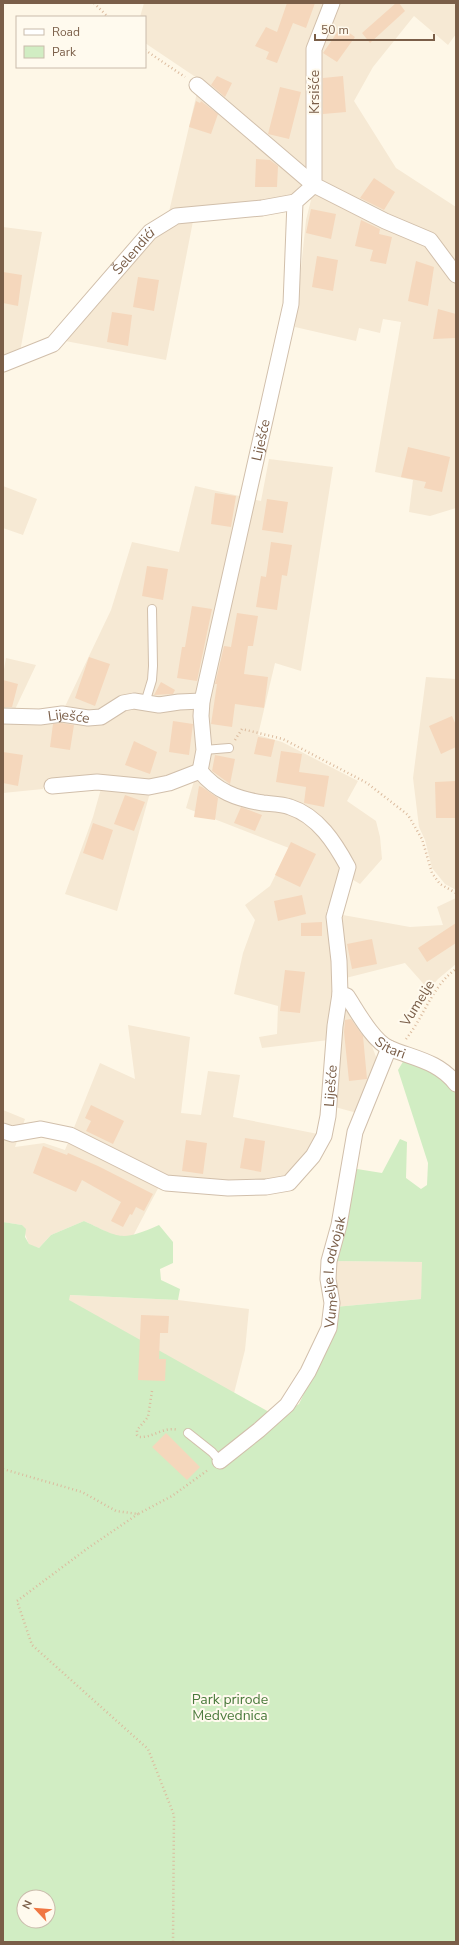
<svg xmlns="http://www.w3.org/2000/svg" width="459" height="1945" viewBox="0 0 459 1945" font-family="'Nunito Sans',sans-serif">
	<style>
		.residential { fill: #f6e9d4 }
		.green { fill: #d1edc3; fill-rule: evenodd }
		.building { fill: #f5d7bc }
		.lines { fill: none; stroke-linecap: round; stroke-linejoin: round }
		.service-casing { stroke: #d1bfab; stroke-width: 10 }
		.minor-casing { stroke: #d1bfab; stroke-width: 17 }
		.path { stroke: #dbbb9e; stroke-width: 2.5; stroke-dasharray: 1 3; stroke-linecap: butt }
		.service { stroke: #fff; stroke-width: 8 }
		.minor { stroke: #fff; stroke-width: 15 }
		.labels { text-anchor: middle; stroke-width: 4; stroke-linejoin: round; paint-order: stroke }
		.street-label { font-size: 14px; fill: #7a5e48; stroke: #fffaee }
		.park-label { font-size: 14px; fill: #4a7a3c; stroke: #fffaee }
	</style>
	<rect width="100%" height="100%" fill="#fef7e7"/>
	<path class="residential" d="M144 3H456V34L448 45 414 16 373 67 354 101 396 168 456 207V508L430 516 409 512 413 480 375 472 401 322 383 319 380 333 359 328 356 341 295 327 306 220 311 200 284 201 168 216 200 80 145 43V17H140Z
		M194 216 166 360 60 340 155 233Z
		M3 227 42 232 20 352 3 358Z
		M269 459 333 467 301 671 275 663 258 735 282 742 358 781 347 801 376 821 380 837 382 859 360 884 343 874 326 912 410 927 443 925 437 907 456 898V964L438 979 429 990 405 963 334 981 348 1008 365 1028 378 1062 357 1113 335 1107 337 1039 262 1048 259 1037 277 1034 278 1006 234 994 243 953 255 920 245 905 270 886 289 848 186 808 199 764 177 775 153 782 117 911 65 894 93 817 104 778 46 781 43 789 3 793V675L6 658 36 665 10 720 59 719 111 610 132 542 179 552 195 486 261 501Z
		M3 486 37 499 23 535 3 528Z
		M426 677 456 679V890L445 884 432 868 425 840 419 827 413 778Z
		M128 1025 190 1037 181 1113 201 1115 208 1071 240 1075 233 1117 318 1134 307 1156 286 1179 265 1186 164 1177 133 1236 117 1237 84 1221 51 1235 39 1248 29 1245 22 1225 3 1222V1110L25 1119 15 1147 44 1143 65 1150 100 1063 135 1079Z
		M333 1261 423 1262 421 1299 335 1307Z
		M69 1295 178 1300 249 1309 245 1350 231 1405 67 1338Z"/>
	<path class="green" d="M404 1060H414L448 1083 456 1094V1942H3V1222L22 1225 26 1229 25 1237 29 1244 39 1248 51 1235 84 1221C121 1238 120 1242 159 1225L173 1242V1263L160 1269 161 1280 180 1289 178 1300 70 1295 69 1300 278 1417 299 1404 319 1362 335 1307 421 1299 422 1262 333 1261 357 1169 382 1173 400 1139 407 1142 406 1178 421 1189 427 1185 428 1163 398 1070ZM24 1897H48V1921H24Z"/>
	<path class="building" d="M287 3H315L306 28 293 23 277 63 266 59 269 52 255 46 266 27 277 32Z
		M396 3H399L405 11 370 43 362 33Z
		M341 27 355 37 337 62 323 53Z
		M217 76 232 83 225 97 211 85Z
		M343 76 346 112 323 114V78Z
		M280 87 301 92 289 139 268 134Z
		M196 101 200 103 201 101 218 114 211 134 189 127Z
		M256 159 270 160 278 166 277 187H255Z
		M374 178 395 192 384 210 360 198Z
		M311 209 336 214 331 239 306 233Z
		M361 220 380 229 379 234 392 237 386 264 370 261 373 250 355 246Z
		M317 256 338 260 333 291 312 287Z
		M416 261 434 267 428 306 408 301Z
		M3 272 22 275 18 306 3 303Z
		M138 277 159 280 154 311 133 307Z
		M438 309 456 314V338L433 339Z
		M112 312 132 315 128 346 107 342Z
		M408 447 450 457 442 492 424 488 426 482 401 477Z
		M215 493 236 496 231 527 211 524Z
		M267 499 288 502 283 533 262 530Z
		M271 542 292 545 287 576 282 575 277 610 256 607 261 576 266 577Z
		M147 566 168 569 163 600 142 596Z
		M192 606 212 609 197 681 177 678 182 647H185Z
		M237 613 258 616 253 646H248L244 674 268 677 264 708 235 704 232 727 211 724 217 684H215L224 646 231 647Z
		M89 657 110 664 95 706 75 698Z
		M3 680 18 684 12 707H3Z
		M161 682 175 690 173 694 154 695Z
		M452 716 456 725V747L441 754 429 726Z
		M173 721 193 724 189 755 169 752Z
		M62 723 74 725 70 750 50 747 53 724Z
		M258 737 275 740 271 757 254 754Z
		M134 741 157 752 150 774 125 765Z
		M281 751 302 754 299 772 329 776 324 807 304 803 306 787 276 782Z
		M3 752 23 755 18 786 3 783Z
		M215 755 235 759 230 784 212 771Z
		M456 781V818H436L435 782Z
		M199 786 202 787 218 798 215 820 194 817Z
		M125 795 145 802 134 831 114 824Z
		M241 807 262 815 255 831 234 823Z
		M93 823 113 830 103 860 83 853Z
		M291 842 316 854 300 887 275 875Z
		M302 895 306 914 278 921 274 901Z
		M322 922V936H301V923Z
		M456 923V943L427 962 418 948Z
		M372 939 377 964 352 969 347 944Z
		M285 970 305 972 300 1013 280 1011Z
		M351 1019 363 1036 367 1079 349 1081 344 1032 345 1020Z
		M91 1105 124 1121 113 1144 86 1131 91 1121 85 1118Z
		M245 1138 265 1141 261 1172 240 1168Z
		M186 1140 207 1143 203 1174 182 1171Z
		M43 1146 67 1155 68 1153 98 1166 153 1194 144 1211 136 1207 132 1215 130 1214 123 1227 111 1221 121 1202 82 1180 76 1192 33 1173Z
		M141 1315 169 1316 168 1333H160L159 1359H166L165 1381 138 1380Z
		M166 1433 200 1467 187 1480 152 1447Z"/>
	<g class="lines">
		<g class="service-casing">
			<path id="service" d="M145 703 152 680 153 666 152 609
				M204 750 229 748
				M188 1433 212 1452 220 1461"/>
		</g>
		<g class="minor-casing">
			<g id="minor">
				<path d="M332 3 314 49V185L385 221 430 240 456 275"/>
				<path id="s1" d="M3 364 53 344 150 232 176 216 262 208 295 202"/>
				<path id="s2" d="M3 716 40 717 62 714 88 718 101 717 123 703 134 701 159 705 179 702 202 701"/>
				<path d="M52 786 97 782 149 787 169 783 200 771"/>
				<path id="s3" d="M340 994 347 996C357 1011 373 1041 389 1048 412 1058 439 1061 456 1084"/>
				<path id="s4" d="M3 1131 12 1134 41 1129 70 1135 166 1183 228 1188 266 1187 289 1183 313 1156 324 1136 328 1116 335 1026 340 994 339 961 334 917 348 867C335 843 318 816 290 807 282 804 272 804 263 803 237 799 216 791 200 771L204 750 201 716 202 701 291 304 295 202 314 185 197 85"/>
				<path id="s5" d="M220 1461 259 1430 287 1405 308 1372 329 1328 332 1303 328 1279 329 1261 339 1225 355 1132 389 1048"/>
			</g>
		</g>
		<path class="path" d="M94 3 108 17
			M145 50 185 77
			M235 740 242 729 283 739 367 783 408 815 422 839 432 873 440 884 456 893
			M406 1039C424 1017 432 986 456 969
			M152 1391 148 1417 137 1430V1435L139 1437C153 1438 164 1426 178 1430
			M3 1469 82 1492 116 1511 138 1514 172 1496 208 1470
			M138 1514 88 1548 17 1601 32 1645 148 1749 174 1815 173 1942"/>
		<use href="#service" class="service"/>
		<use href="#minor" class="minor"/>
	</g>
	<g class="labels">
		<g class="street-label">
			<text transform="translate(314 92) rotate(-90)" y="5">Krsišće</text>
			<text dy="5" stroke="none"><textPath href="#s1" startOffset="177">Šelendići</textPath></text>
			<text dy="5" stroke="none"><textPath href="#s4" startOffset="1154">Liješće</textPath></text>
			<text dy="5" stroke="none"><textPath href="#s2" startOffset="66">Liješće</textPath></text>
			<text transform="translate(417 1003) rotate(-58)" y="5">Vumelje</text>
			<text dy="5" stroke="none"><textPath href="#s3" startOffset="76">Sitari</textPath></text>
			<text dy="5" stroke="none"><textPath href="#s4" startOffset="409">Liješće</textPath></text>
			<text dy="5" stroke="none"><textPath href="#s5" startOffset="232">Vumelje I. odvojak</textPath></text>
		</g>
		<g class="park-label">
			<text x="230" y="1704">Park prirode<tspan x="230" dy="16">Medvednica</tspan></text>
		</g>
	</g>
	<rect width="459" height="1945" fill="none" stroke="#7a5e48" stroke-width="8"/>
	<rect x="16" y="16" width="130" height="52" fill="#fffaee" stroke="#cabcac"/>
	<rect x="24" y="29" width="20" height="6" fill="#ffffff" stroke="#cabcac"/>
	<text x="52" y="36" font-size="12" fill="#7a5e48">Road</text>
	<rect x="24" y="46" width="20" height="12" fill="#d1edc3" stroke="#cabcac"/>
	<text x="52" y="56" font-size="12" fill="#7a5e48">Park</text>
	<g transform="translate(36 1909) rotate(296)"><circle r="19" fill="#fffaee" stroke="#cabcac"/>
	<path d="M0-3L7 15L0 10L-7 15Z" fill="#f07743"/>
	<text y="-6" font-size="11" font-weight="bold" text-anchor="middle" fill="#7a5e48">N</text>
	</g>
	<path d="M315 34v6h119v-6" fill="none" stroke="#7a5e48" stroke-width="2"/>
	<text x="321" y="34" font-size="12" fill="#7a5e48" stroke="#fffaee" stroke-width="3" paint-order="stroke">50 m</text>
</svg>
